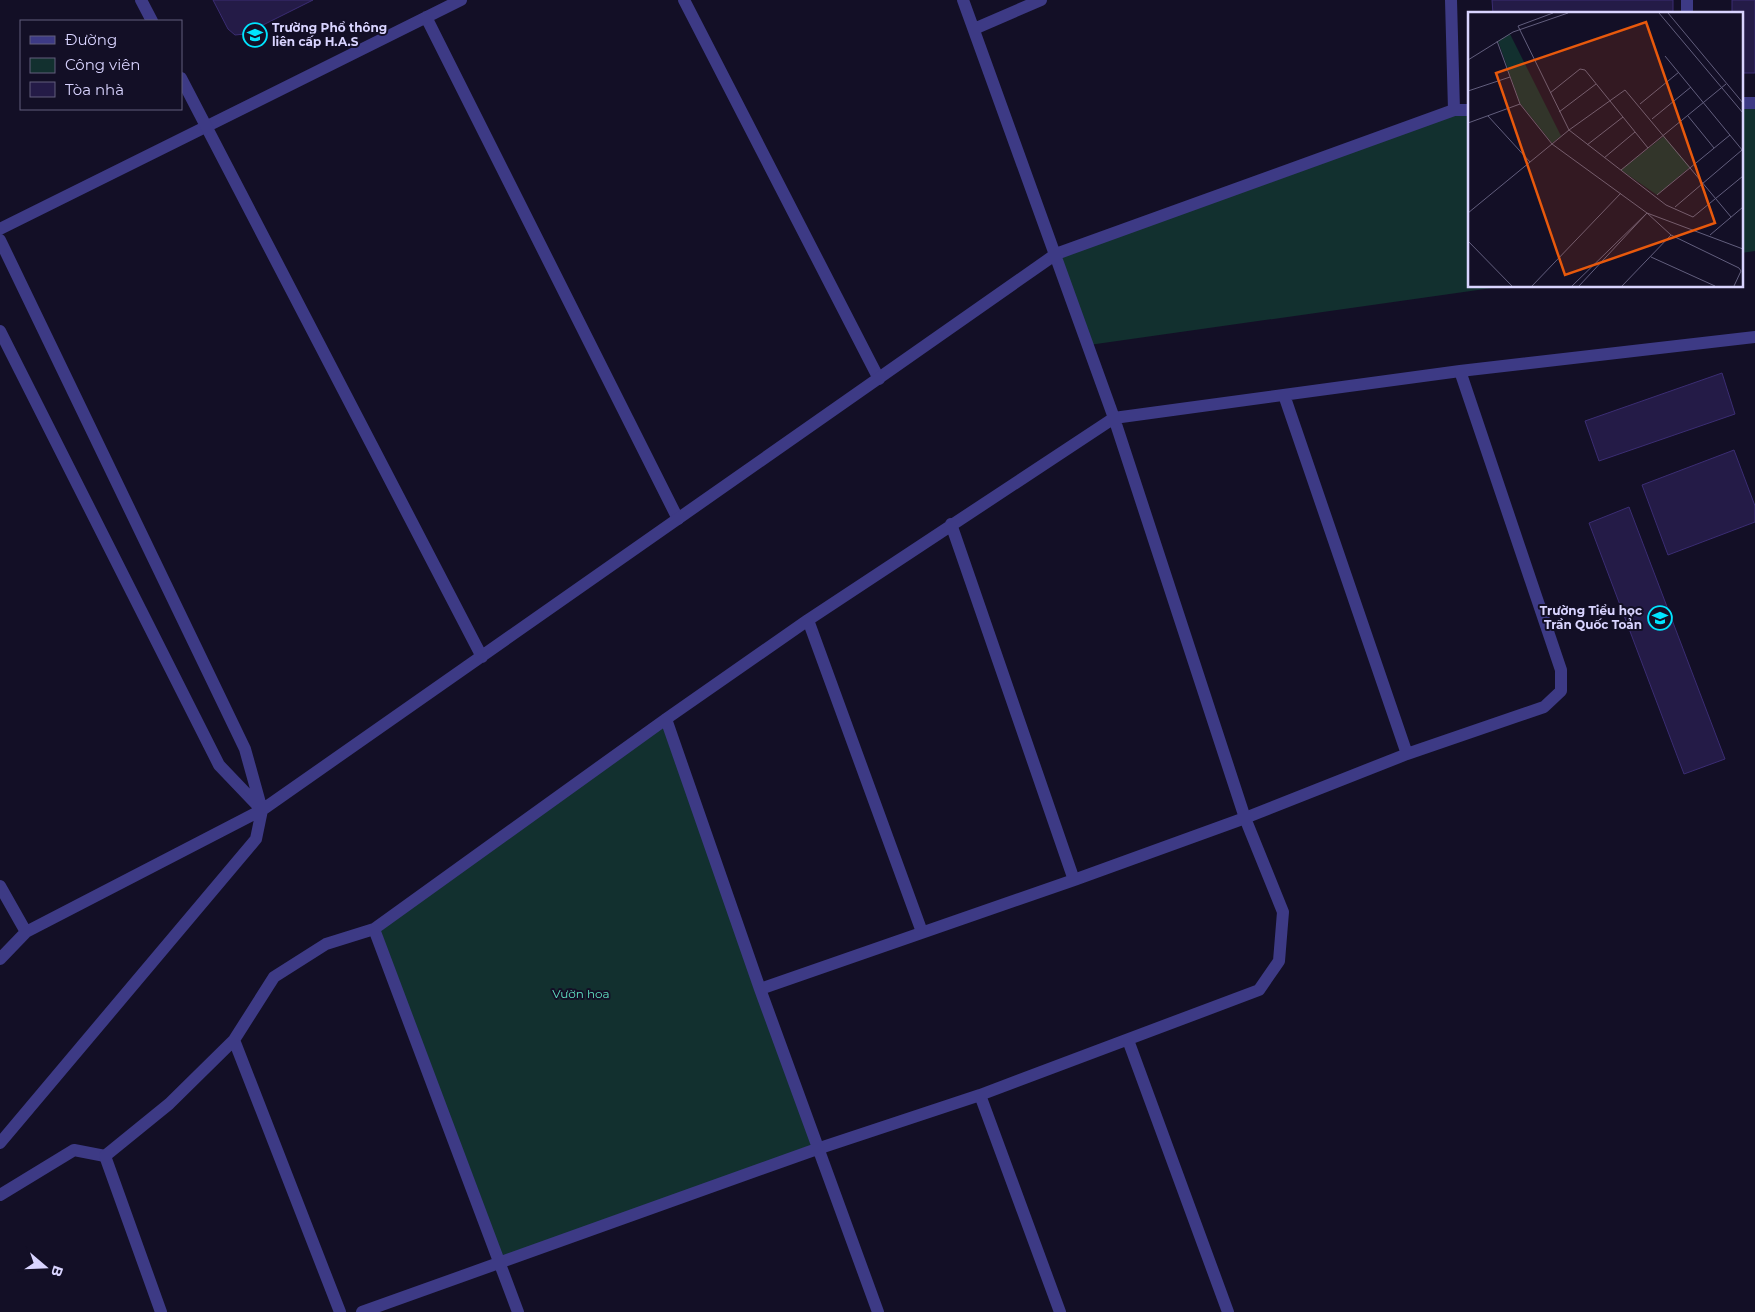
<svg xmlns="http://www.w3.org/2000/svg" width="1755" height="1312" viewBox="0 0 1755 1312" font-family="Montserrat,sans-serif">
	<style>
		.green { fill: #12302f }
		.building { fill: #241b47; stroke: #3b2d73 }
		.lines { fill: none; stroke-linecap: round; stroke-linejoin: round }
		.service { stroke: #3d3a85; stroke-width: 12 }
		.minor { stroke: #3d3a85; stroke-width: 12 }
		.labels { text-anchor: middle; stroke-width: 4; stroke-linejoin: round; paint-order: stroke }
		.poi-label { font-size: 12px; font-weight: bold; fill: #d9d4ff; stroke: #130f26; text-anchor: start }
		.park-label { font-size: 12px; fill: #5fe0c0; stroke: #130f26 }
		.inset-road { fill: none; stroke: #625e7d; stroke-width: 1 }
		.view { fill: #e8590c; fill-opacity: 0.15; stroke: #e8590c; stroke-width: 2.5 }
		.inset-edge { fill: none; stroke: #d9d4ff; stroke-width: 2.5 }
	</style>
	<rect width="100%" height="100%" fill="#130f26"/>
	<path class="green" d="M1741 105H1755V251L1741 253Z
		M1454 112H1469V286H1506L1089 345 1058 255Z
		M665 722 814 1148 501 1261 376 929Z"/>
	<path class="building" d="M213 0H313L245 34 235 35 228 29Z
		M1492 0H1673V14H1493Z
		M1732 0H1755V73H1741V14H1732Z
		M1722 373 1735 414 1599 461 1585 421Z
		M1734 450 1755 506V522L1668 555 1642 485Z
		M1629 507 1725 759 1684 774 1589 523Z"/>
	<g class="lines">
		<path class="service" d="M684 0 879 379
			M426 17 678 519
			M0 229 461 0
			M0 1195 74 1150 105 1156"/>
		<path class="minor" d="M141 0 152 21
			M1451 0 1454 110
			M1687 14V0
			M974 29 1041 0
			M181 78 482 657
			M1741 103H1755
			M0 240 245 749 262 810 256 839 0 1143
			M0 331 219 765 261 809
			M1284 395 1407 754
			M951 524 1074 880
			M808 620 922 932
			M666 719 760 989 878 1312
			M0 886 26 932
			M374 929 518 1312
			M0 959 26 932 262 810 1056 254 1454 110H1469
			M760 989 1074 880 1245 818 1407 754 1544 707 1561 691V670L1460 371
			M234 1040 340 1312
			M1128 1040 1228 1312
			M980 1095 1060 1312
			M161 1312 105 1156 169 1104 234 1040 274 977 326 944 374 929 666 719 808 620 1114 418 1460 371 1755 337
			M362 1312 817 1149 980 1095 1259 990 1279 961 1283 912 1245 818 1114 418 963 0"/>
	</g>
	<defs>
		<g id="school-ring" transform="scale(1.25)"><circle r="9.5" fill="#130f26" stroke="#00e5ff" stroke-width="1.5"/><path d="M0-5L7-2L0 1L-7-2ZM-4 1L0 2.5L4 1V4Q0 6-4 4Z" fill="#00e5ff"/></g>
	</defs>
	<g fill-rule="evenodd">
		<use href="#school-ring" x="255" y="35"/>
		<use href="#school-ring" x="1660" y="618"/>
	</g>
	<g class="labels">
		<g class="poi-label">
			<text x="272" y="32">Trường Phổ thông<tspan x="272" dy="14">liên cấp H.A.S</tspan></text>
			<text x="1642" y="615" text-anchor="end">Trường Tiểu học<tspan x="1642" dy="14">Trần Quốc Toản</tspan></text>
		</g>
		<g class="park-label">
			<text x="581" y="998">Vườn hoa</text>
		</g>
	</g>
	<g transform="translate(1468 12)">
		<rect width="275" height="275" fill="#130f26"/>
		<path d="M42 22 93 124 84 131 52 91 30 29ZM196 124 222 155 189 183 153 158Z" fill="#12302f"/>
		<path class="inset-road" d="M191 1 275 101M200 1 275 91M50 14 101 118 198 193 225 205 275 164M50 14 85 1M29 29 52 92 84 132 179 201 203 223 271 256 273 259 266 274M197 44 275 139M0 48 45 20 100 1M0 79 42 65M82 81 112 57 117 58 180 136M172 92 211 60M91 100 128 72M20 104 62 150M220 104 246 136M184 107 223 75M0 111 52 92M119 133 155 105M136 146 167 120M153 158 258 72M189 183 262 123M207 195 274 138M0 201 101 118 157 78 263 205M242 223 275 195M0 229 44 274M183 245 247 274M64 274 153 181M104 274 179 201 275 237M111 274 179 201M154 274 203 223"/>
		<path class="view" d="M178 10 247 211 97 263 28 61Z"/>
		<rect width="275" height="275" class="inset-edge"/>
	</g>
	<rect x="20" y="20" width="162" height="90" fill="#130f26" stroke="#625e7d"/>
	<rect x="30" y="36" width="25" height="8" fill="#3d3a85" stroke="#625e7d"/>
	<text x="65" y="45" font-size="15" fill="#d9d4ff">Đường</text>
	<rect x="30" y="58" width="25" height="15" fill="#12302f" stroke="#625e7d"/>
	<text x="65" y="70" font-size="15" fill="#d9d4ff">Công viên</text>
	<rect x="30" y="82" width="25" height="15" fill="#241b47" stroke="#625e7d"/>
	<text x="65" y="95" font-size="15" fill="#d9d4ff">Tòa nhà</text>
	<g transform="translate(45 1267) rotate(109)" stroke="#130f26" stroke-width="4" paint-order="stroke">
	<path d="M0-4L9 19L0 12L-9 19Z" fill="#d9d4ff"/>
	<text y="-8" font-size="14" font-weight="bold" text-anchor="middle" fill="#d9d4ff">B</text>
	</g>
</svg>
